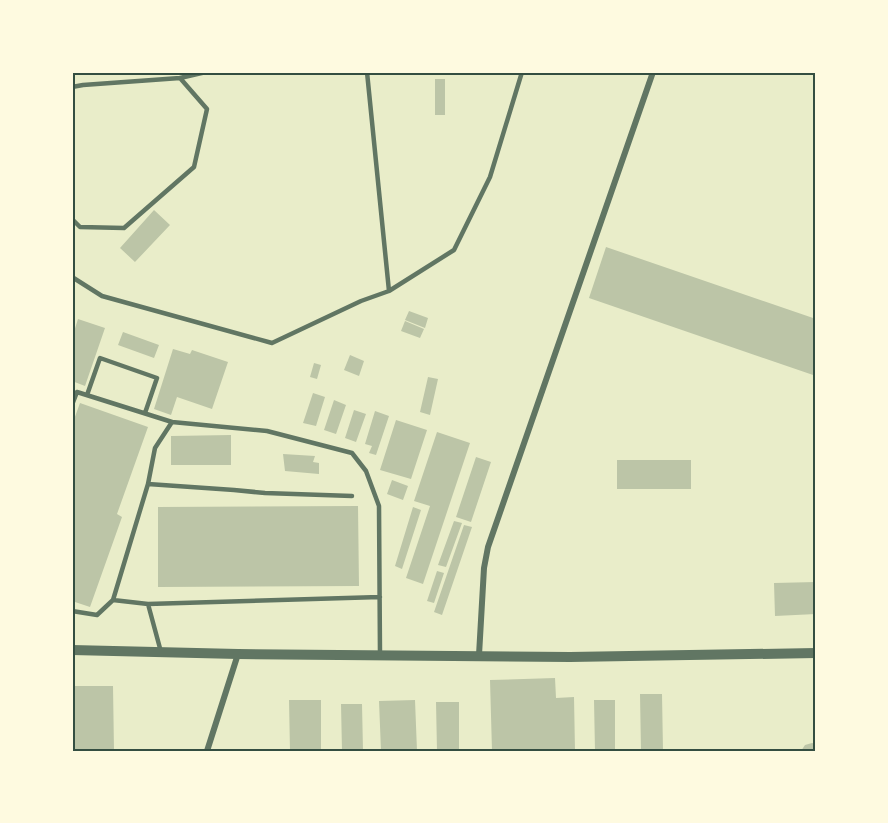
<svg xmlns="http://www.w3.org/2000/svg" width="888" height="823" viewBox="0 0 888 823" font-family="'Noto Sans',sans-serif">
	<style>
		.building { fill: #bcc5a7 }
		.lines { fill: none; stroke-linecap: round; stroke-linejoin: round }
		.service { stroke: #617663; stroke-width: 4.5 }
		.minor { stroke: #617663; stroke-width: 6 }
		.tertiary { stroke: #617663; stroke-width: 10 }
		.neatline { fill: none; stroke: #344e41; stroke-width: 2 }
	</style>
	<rect width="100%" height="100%" fill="#e9edc9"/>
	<path class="building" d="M435 79H445V115H435Z
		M154 210 170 225 135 262 120 248Z
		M606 247 816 319V376L589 298Z
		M409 311 428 318 425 328 405 320Z
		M78 319 105 328 85 386 72 381V338Z
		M405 321 424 329 420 338 401 331Z
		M123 332 159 345 154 358 118 345Z
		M173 349 190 354 192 350 228 362 212 409 177 397 171 415 154 409Z
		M350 355 364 361 359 376 344 370Z
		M314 363 321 365 317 379 310 377Z
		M428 377 438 379 430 415 420 412Z
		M313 393 325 397 316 426 303 423Z
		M334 400 346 405 336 434 324 430Z
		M80 403 148 427 117 514 122 517 90 607 72 601V425Z
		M354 410 366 414 356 442 345 438Z
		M375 411 389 416 376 455 369 453 372 446 365 444Z
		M396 420 427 430 411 479 380 470Z
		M437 432 470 443 423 584 406 578 430 506 414 501Z
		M231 435V465H171V436Z
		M283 454 315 456 313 462 319 463V474L285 471Z
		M476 457 491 462 471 522 456 517Z
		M617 460H691V489H617Z
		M392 480 408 486 403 500 387 494Z
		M358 506 359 586 158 587V507Z
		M413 507 421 510 402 569 395 566Z
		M454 521 462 523 446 567 438 565Z
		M464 525 472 527 442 615 434 612Z
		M437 571 444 573 434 603 427 601Z
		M816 582V614L775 616 774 583Z
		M555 678 556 698 574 697 575 751H492L490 680Z
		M72 686H113L114 751H72Z
		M640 694H662L663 751H641Z
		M289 700H321V751H290Z
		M415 700 417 751H381L379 701Z
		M594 700H615V751H595Z
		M436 702H459V751H437Z
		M341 704H362L363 751H342Z
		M812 743 816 744V751H801L805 745Z"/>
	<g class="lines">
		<path class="service" d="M367 72 389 291
			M180 78 206 72
			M72 87 83 85 180 78 207 109 194 167 124 228 80 227 72 219
			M72 277 102 296 272 343 361 301 389 291 454 250 490 177 522 72
			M87 395 100 358 157 378 145 413
			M72 405 77 392 172 422
			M148 484 234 490 265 493 352 496
			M148 604 380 597
			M72 611 97 615 113 600
			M161 652 148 604 113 600 148 484 155 448 172 422 267 431 352 453 366 471 379 506 380 655"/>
		<path class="minor" d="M479 655 484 568 488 547 653 72
			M207 751 238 654"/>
		<path class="tertiary" d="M72 650 238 654 570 657 816 653"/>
	</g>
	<rect width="888" height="823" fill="none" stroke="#fefae0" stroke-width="147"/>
	<rect x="74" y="74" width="740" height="676" class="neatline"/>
</svg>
